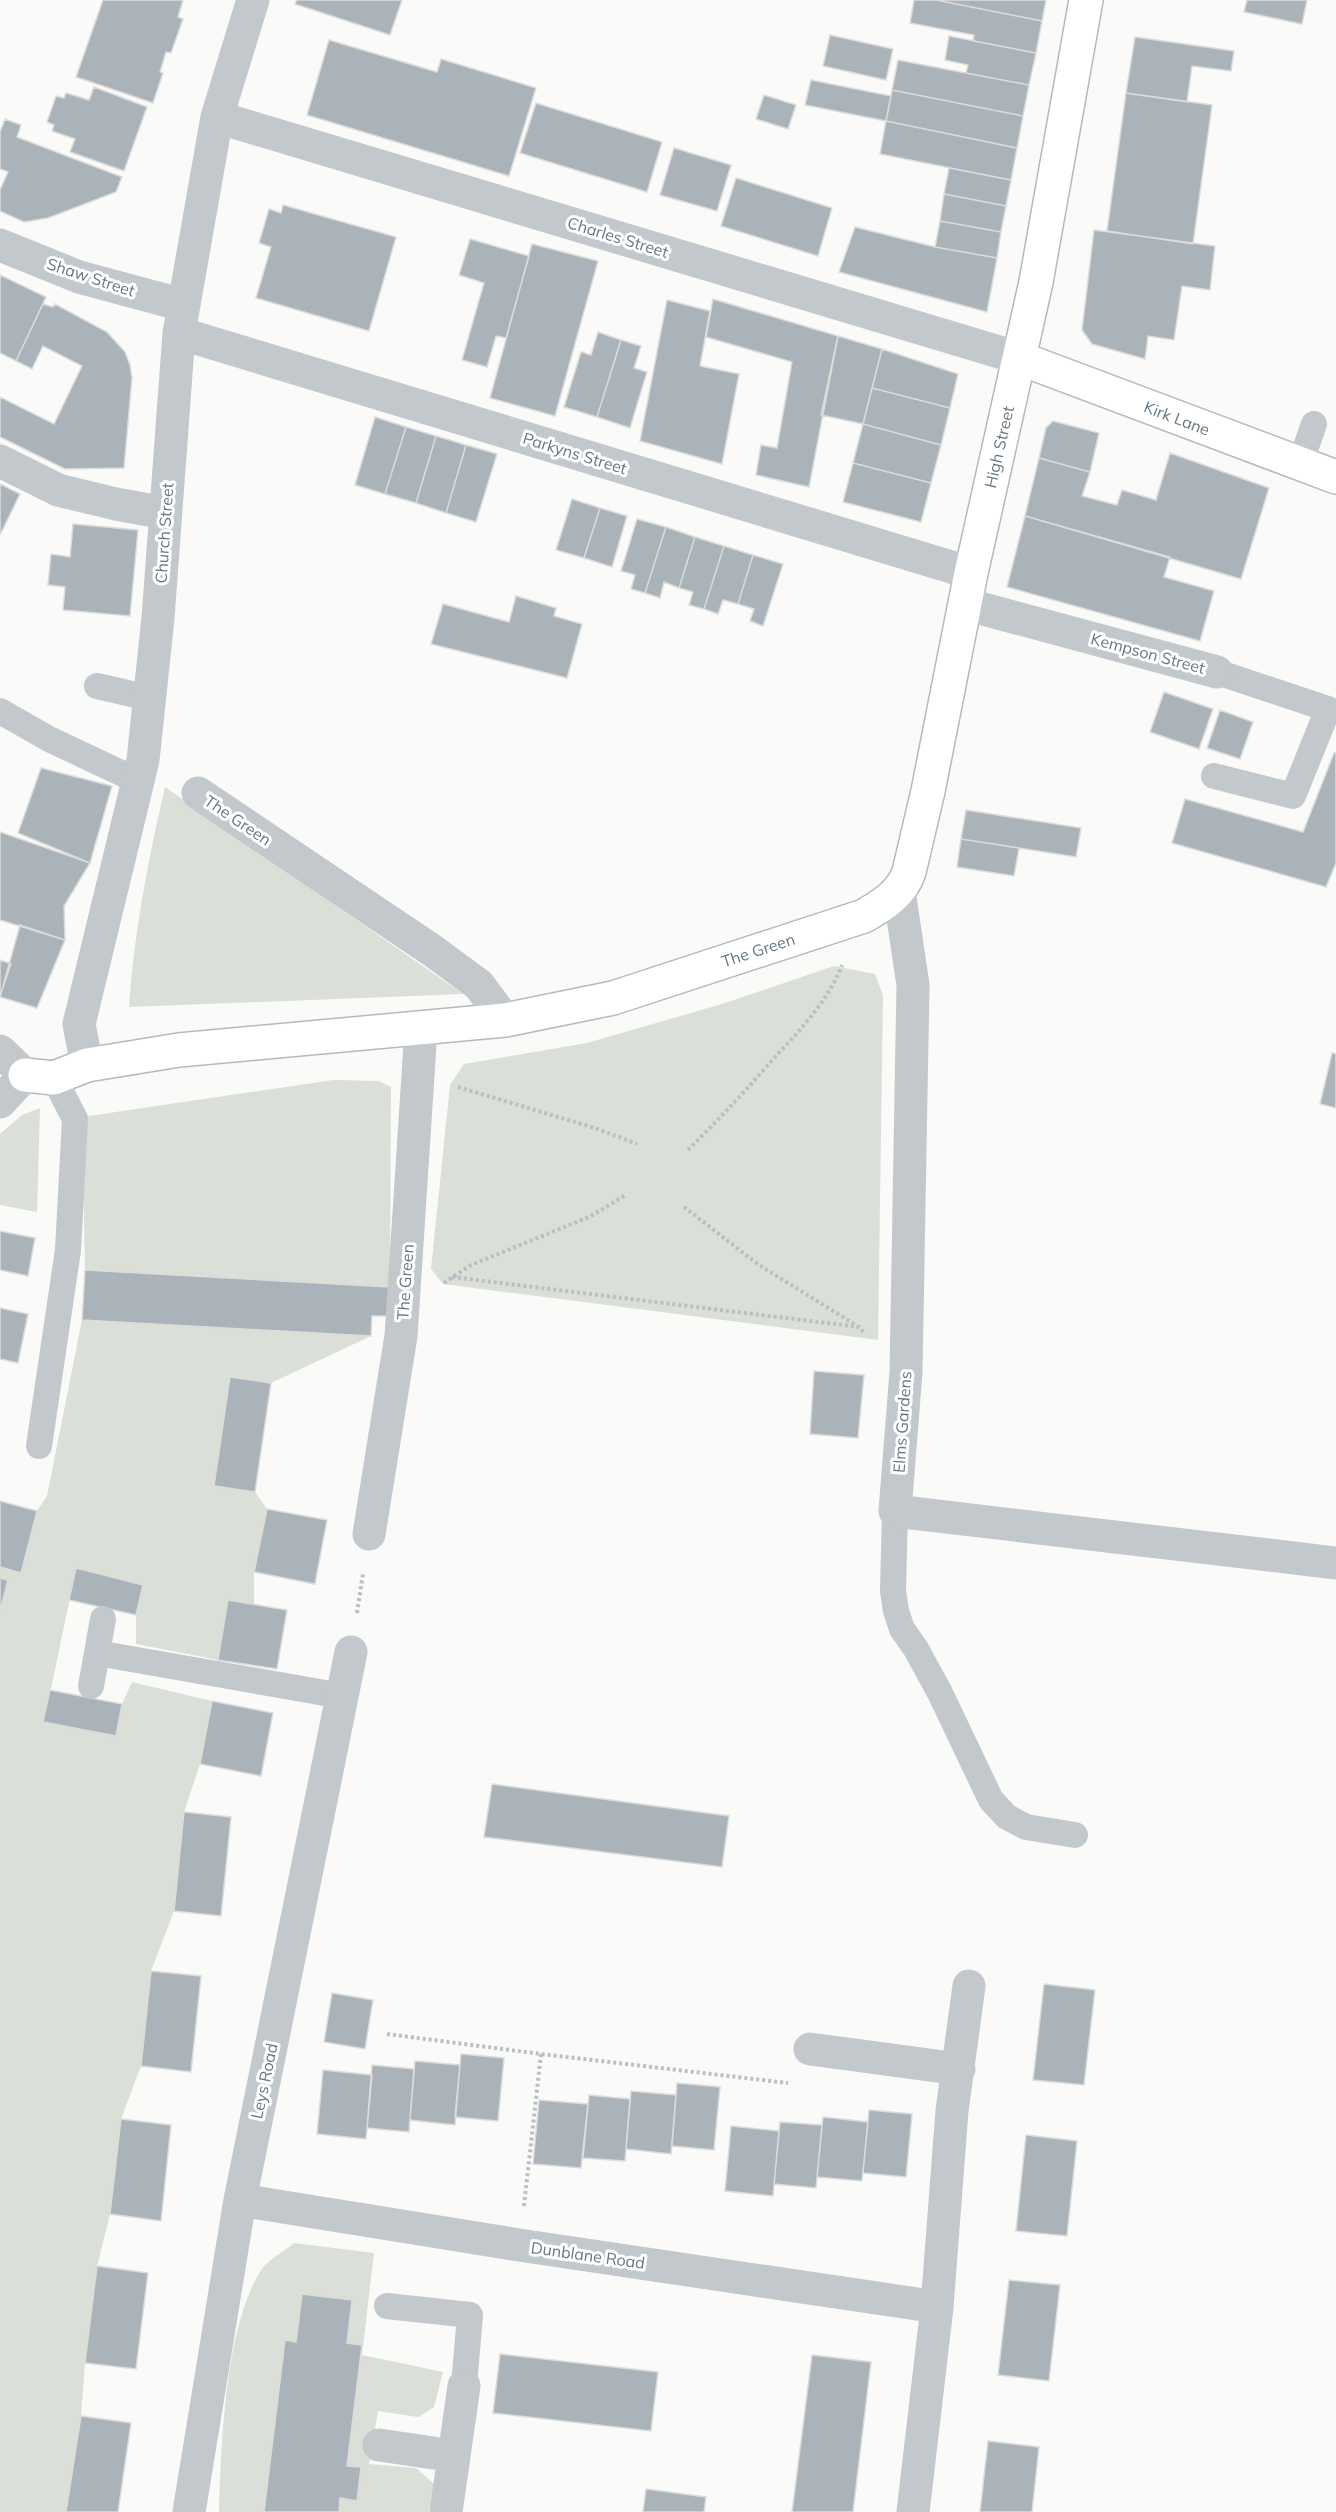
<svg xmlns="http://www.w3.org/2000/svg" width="1336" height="2512" viewBox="0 0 1336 2512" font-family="Mulish,sans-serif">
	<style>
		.green { fill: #dadfd7 }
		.building { fill: #aab3b9; stroke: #dcdcda; stroke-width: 1.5 }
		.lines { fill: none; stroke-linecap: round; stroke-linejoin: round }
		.secondary-casing { stroke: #b3babf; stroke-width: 36 }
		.path { stroke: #bbbfc2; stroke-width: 4; stroke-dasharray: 3 3; stroke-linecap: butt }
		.lane { stroke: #c3c8cc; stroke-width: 26 }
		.street { stroke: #c3c8cc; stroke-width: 33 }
		.secondary { stroke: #fff; stroke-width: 33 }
		.labels { text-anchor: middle; stroke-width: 6; stroke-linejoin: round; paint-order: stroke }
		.street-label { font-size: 16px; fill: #657683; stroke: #fff }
	</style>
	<rect width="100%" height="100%" fill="#fafaf8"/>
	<path class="green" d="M165 787 463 994 129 1007C134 933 148 860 165 787Z
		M834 966 875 974 883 995 878 1340 443 1284 431 1269 450 1085 464 1064 587 1043 722 1004Z
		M333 1080 379 1081 391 1087 390 1287 85 1270 82 1117Z
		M40 1108 37 1212 0 1205V1134L22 1115Z
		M82 1320 371 1336 271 1383 230 1377 214 1486 255 1492 267 1509 254 1572V1605L228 1601 218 1660 136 1644V1615L143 1585 76 1569 44 1722 116 1736 122 1704 132 1682 212 1701 200 1764 184 1812 174 1911 151 1971 141 2066 121 2119 110 2214 97 2266 85 2363 81 2416 66 2512H0V1611L8 1580 0 1578V1501L37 1511 47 1496Z
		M294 2243 374 2253 362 2355 443 2372 434 2407 418 2417 378 2411 369 2464 416 2468 434 2484 429 2512H219C221 2446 225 2323 262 2269 269 2259 285 2251 294 2243Z"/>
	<path class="building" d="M103 0H183L178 17 183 19 171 53 166 52 160 72 163 73 153 103 76 77Z
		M297 0H402L390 35 295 4Z
		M914 0H936L1042 21 1036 53 973 41 974 35 910 23Z
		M936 0H1046L1042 21Z
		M1247 0H1307L1302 24 1244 12Z
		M830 35 893 49 886 80 823 66Z
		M949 36 1036 53 1029 85 966 73 968 65 945 60Z
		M1135 37 1234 51 1231 71 1192 66 1187 102 1126 93Z
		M329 40 437 72 441 59 536 88 509 176 307 115Z
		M898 60 1029 85 1023 116 892 90Z
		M811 80 891 96 886 121 805 105Z
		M94 87 147 107 124 171 70 152 75 139 52 131 54 125 47 122 56 96 64 98 66 93 89 100Z
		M892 90 1023 116 1017 148 886 121Z
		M1126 93 1212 105 1193 244 1107 231Z
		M764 95 796 105 788 129 756 119Z
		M536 103 662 142 647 192 520 153Z
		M5 119 21 125 17 137 122 177 116 192 48 218 24 222 0 211V190L8 172 0 169V132Z
		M886 121 1017 148 1011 180 880 154Z
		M674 148 731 165 717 211 660 195Z
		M949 168 1011 180 1006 206 944 194Z
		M736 178 832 208 818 256 721 226Z
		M944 194 1006 206 1001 232 940 221Z
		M283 205 396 237 369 331 256 298 271 247 259 243 269 209 281 213Z
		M940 221 1001 232 997 258 935 247Z
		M855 227 935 247 997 258 987 312 839 272Z
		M1094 230 1215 246 1210 290 1182 286 1174 340 1148 336 1145 359 1092 344 1082 330Z
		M470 239 529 256 506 338 496 336 487 367 462 360 484 283 459 275Z
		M532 244 598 261 555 416 490 398Z
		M0 275 46 297 16 361 0 353Z
		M713 299 838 336 809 487 756 475 761 445 777 448 792 362 706 337Z
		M667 300 710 311 700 366 739 374 722 464 640 441Z
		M43 304 53 307 55 304 107 332 125 352 130 365 132 378 124 468 65 469 0 437V397L54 424 82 366 43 346 32 369 16 361Z
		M598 332 621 340 597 417 564 407 581 352 591 355Z
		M838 336 882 349 863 424 821 415Z
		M621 340 641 346 634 368 647 372 630 428 597 417Z
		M882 349 958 374 950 408 872 388Z
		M872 388 950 408 941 445 863 424Z
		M375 417 406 427 385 494 355 485Z
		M1053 421 1099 433 1090 472 1039 458 1046 428Z
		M863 424 941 445 931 483 853 463Z
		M406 427 436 436 416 503 385 494Z
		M436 436 466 445 446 513 416 503Z
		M466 445 497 454 476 522 446 513Z
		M1170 453 1269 488 1241 579 1025 516 1039 458 1090 472 1082 496 1117 505 1122 490 1156 500Z
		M853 463 931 483 921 522 843 502Z
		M0 484 20 494 0 535Z
		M572 499 600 508 584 558 556 550Z
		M600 508 627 516 612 567 584 558Z
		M1025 516 1170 557 1164 577 1214 591 1200 641 1007 587Z
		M637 519 666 527 645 593 631 589 635 575 621 571Z
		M73 524 138 530 130 616 63 610 65 587 48 585 51 554 70 557Z
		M666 527 695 537 679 588 664 582 660 598 645 593Z
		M695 537 724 546 704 609 689 605 693 592 679 588Z
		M724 546 753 555 738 604 723 600 718 614 704 609Z
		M753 555 783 564 763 626 750 621 754 609 738 604Z
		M516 596 556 608 554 616 582 624 567 678 431 644 443 604 509 622Z
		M1164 692 1213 709 1199 749 1150 732Z
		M1220 710 1253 722 1240 759 1207 748Z
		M1334 753H1336V863L1326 887 1172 843 1185 799 1303 832Z
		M41 768 112 786 90 863 18 833Z
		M966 810 1081 828 1076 857 961 839Z
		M0 832 90 863 64 906 65 940 0 920Z
		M961 839 1019 848 1014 876 957 867Z
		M20 925 65 940 37 1008 0 997Z
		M0 960 11 964 0 996Z
		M1332 1053 1336 1054V1108L1320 1104Z
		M0 1231 35 1238 28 1276 0 1270Z
		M85 1270 390 1287 388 1316H372L371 1336 82 1320Z
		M0 1308 28 1314 18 1363 0 1359Z
		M814 1371 864 1375 858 1438 810 1434Z
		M230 1377 271 1383 255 1492 214 1486Z
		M0 1501 37 1511 21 1573 0 1567Z
		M267 1509 327 1520 315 1584 254 1572Z
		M76 1568 143 1585 136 1615 69 1600Z
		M0 1578 8 1580 0 1611Z
		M228 1600 287 1610 277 1669 218 1660Z
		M50 1690 122 1704 116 1736 43 1722Z
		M212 1701 273 1713 261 1776 200 1764Z
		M492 1784 729 1816 722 1867 484 1837Z
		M184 1812 231 1817 221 1916 174 1911Z
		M151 1971 201 1976 191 2072 141 2066Z
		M1044 1984 1095 1990 1084 2085 1033 2080Z
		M332 1993 373 2000 365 2049 324 2042Z
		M461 2054 504 2058 498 2121 455 2117Z
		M415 2061 460 2065 455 2125 410 2120Z
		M372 2065 414 2069 409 2132 367 2128Z
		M323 2070 372 2075 366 2139 317 2134Z
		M677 2083 720 2087 714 2150 672 2146Z
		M631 2091 676 2095 671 2154 626 2149Z
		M589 2095 630 2099 625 2161 583 2158Z
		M539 2100 588 2104 581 2168 533 2164Z
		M869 2110 912 2114 906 2177 863 2173Z
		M823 2117 868 2122 862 2181 817 2177Z
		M121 2119 171 2125 161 2221 110 2214Z
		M780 2122 822 2125 816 2188 774 2184Z
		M731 2126 779 2131 773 2196 725 2191Z
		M1026 2135 1077 2141 1067 2236 1016 2231Z
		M97 2266 148 2273 136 2369 85 2363Z
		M1009 2280 1060 2285 1049 2381 998 2375Z
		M302 2294 352 2300 347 2343 362 2345 347 2466 361 2467 357 2501 340 2498 339 2512H264L285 2340 296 2342Z
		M500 2354 658 2372 651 2431 493 2413Z
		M812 2355 871 2362 853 2512H792Z
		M81 2416 131 2423 118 2512H66Z
		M988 2441 1039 2447 1032 2512H980Z
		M646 2489 706 2497 704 2512H643Z"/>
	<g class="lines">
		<g class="secondary-casing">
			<path id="secondary" d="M1019 358 1336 477
				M25 1075 54 1078 87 1065 179 1050 505 1020 613 998 864 916C883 905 902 893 909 872L928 791 971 573 1036 282 1086 0"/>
		</g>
		<path class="path" d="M458 1087 595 1128 637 1144
			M688 1150C719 1119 748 1088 777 1055 802 1028 829 999 842 965
			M684 1207 759 1265 859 1327 865 1334
			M452 1277 859 1327
			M444 1283 471 1265 589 1217 626 1195
			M357 1613 363 1573
			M387 2034 541 2054 788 2083
			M524 2206 541 2054"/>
		<path class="lane" d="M1300 464 1314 424
			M97 686 149 698
			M0 711 49 739 138 781
			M1214 776 1293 796 1328 709 1217 672
			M39 1446 68 1250 75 1119 54 1078
			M895 1511 893 1591 896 1611 902 1629 916 1649 940 1693 991 1800 1007 1817 1026 1827 1075 1835
			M103 1619 97 1653 342 1696
			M91 1686 97 1653
			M387 2306 470 2315 464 2386"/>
		<path class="street" d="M217 117 1019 358
			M0 245 79 277 183 305
			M179 333 971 573
			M0 461 58 490 116 504 165 513
			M965 604 1217 672
			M198 793 433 951 479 985 505 1020
			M899 891 913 985 906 1372 895 1511 1336 1563
			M0 1051 25 1075 0 1102
			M87 1065 79 1024 143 760 158 618 179 333 217 117 253 0
			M369 1534 401 1336 421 1029
			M810 2049 959 2069
			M240 2200 519 2245 937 2307
			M379 2445 454 2456
			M189 2512 240 2200 351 1652
			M446 2512 464 2386
			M913 2512 937 2307 952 2111 969 1986"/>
		<use href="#secondary" class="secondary"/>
	</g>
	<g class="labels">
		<g class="street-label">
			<text transform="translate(618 237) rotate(17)" y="6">Charles Street</text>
			<text transform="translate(91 277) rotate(18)" y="6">Shaw Street</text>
			<text transform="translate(1177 418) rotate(21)" y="6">Kirk Lane</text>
			<text transform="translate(999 447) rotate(-77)" y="6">High Street</text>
			<text transform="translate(575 453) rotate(17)" y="6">Parkyns Street</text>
			<text transform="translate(164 533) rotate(-86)" y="6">Church Street</text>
			<text transform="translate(1148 653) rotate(15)" y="6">Kempson Street</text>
			<text transform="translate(238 820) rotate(34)" y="6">The Green</text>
			<text transform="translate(758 950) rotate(-18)" y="6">The Green</text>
			<text transform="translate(405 1282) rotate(-86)" y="6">The Green</text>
			<text transform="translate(902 1422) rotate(-86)" y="6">Elms Gardens</text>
			<text transform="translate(264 2081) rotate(-78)" y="6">Leys Road</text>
			<text transform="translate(588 2255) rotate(8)" y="6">Dunblane Road</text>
		</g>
	</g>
</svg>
